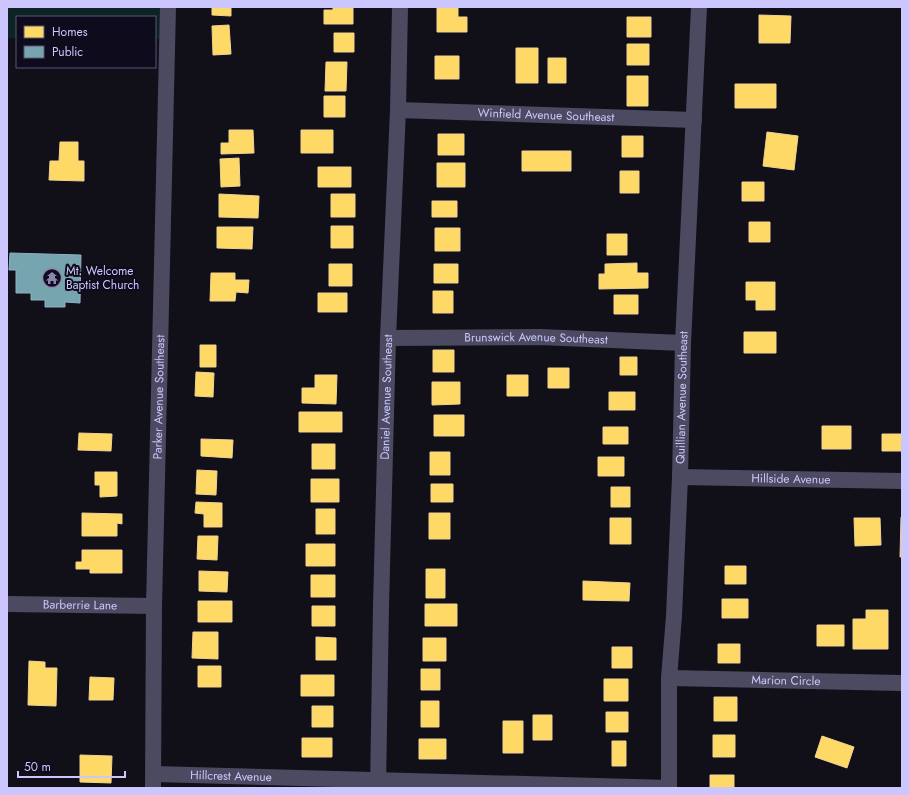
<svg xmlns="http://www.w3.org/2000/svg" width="909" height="795" viewBox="0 0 909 795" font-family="Jost,sans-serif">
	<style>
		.green { fill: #0e2323 }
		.homes { fill: #ffd966; stroke: #f0d394 }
		.public { fill: #76a5af; stroke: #90afc7 }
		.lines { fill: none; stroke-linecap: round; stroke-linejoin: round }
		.minor { stroke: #4b4a61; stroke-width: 16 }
		.labels { text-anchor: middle; stroke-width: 4; stroke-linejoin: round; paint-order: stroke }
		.street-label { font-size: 12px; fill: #ccc6ff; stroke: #0e0b1c }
		.poi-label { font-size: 12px; fill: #ccc6ff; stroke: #0e0b1c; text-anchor: start }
	</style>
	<rect width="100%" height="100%" fill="#110f18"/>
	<path class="green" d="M7 7H165L163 39H155V17H17V38H7Z"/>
	<path class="homes" d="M212 7H231V16L212 15Z
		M333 7H353V24H324V10H333Z
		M437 7H458V17H467V32H437Z
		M759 15 791 16 790 43H759Z
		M627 17H651V37H627Z
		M229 25 231 54 213 55 212 26Z
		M334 33H354V52H334Z
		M627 44H649V65H627Z
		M516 48H538V83H516Z
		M435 56H459V79H435Z
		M548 58H566V83H548Z
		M326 62H347L346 91H325Z
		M627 76H648V106H627Z
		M735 84H776V108H735Z
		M324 96H345V117H324Z
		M229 130H253L254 153 221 154V143H229Z
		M301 130H333V153H301Z
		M767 132 798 136 794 170 763 166Z
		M438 134H464V155H438Z
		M622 136H643V157H622Z
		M60 142H78V161H84V181L49 180 50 161H59Z
		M522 151H571V171H522Z
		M239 158 240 186 221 187 220 159Z
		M437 163H465V187H437Z
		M318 167H351V187H318Z
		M620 171H639V193H620Z
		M742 182H764V201H742Z
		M219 194 259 196 258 218 219 217Z
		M331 194H355V217H331Z
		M432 201H457V217H432Z
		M749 222H770V242H749Z
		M331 226H353V248H331Z
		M217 227H253L252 249 217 248Z
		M435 228H460V251H435Z
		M607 234H627V255H607Z
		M637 263V273H648V288L599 289V274H605V264Z
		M329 264H352V286H329Z
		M434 264H458V283H434Z
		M211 273H235V280H249L248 293 236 292 235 301H210Z
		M746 282H775V310H756V300H746Z
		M433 291H453V313H433Z
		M318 293H347V312H318Z
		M614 295H638V314H614Z
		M744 332H776V353H744Z
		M200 345H216V367H200Z
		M433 350H454V372H433Z
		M620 357H637V375H620Z
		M548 368H569V388H548Z
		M196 372 214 373 213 397 195 396Z
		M315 375H337L336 404 302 403V388H315Z
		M507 375H528V396H507Z
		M432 382H460V404L432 405Z
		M609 392H635V410H609Z
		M299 412H342V432H299Z
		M434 415H464V436H434Z
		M822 426H851V449H822Z
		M603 427H628V444H603Z
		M79 433 112 434 111 451 78 450Z
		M882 434H902V451H882Z
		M201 439 233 440 232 458 201 456Z
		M312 444H335V469H312Z
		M430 452H450V475H430Z
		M598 457H624V476H598Z
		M197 470 217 471 216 495 196 494Z
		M95 472H117V496L100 497V485H95Z
		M311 479H339V502H311Z
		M431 484H453V502H431Z
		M611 487H630V507H611Z
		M196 502 222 503V527H204V514L195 513Z
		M316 509H335V534H316Z
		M82 513 122 514V524L117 523V536H82Z
		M429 513H450V539H429Z
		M901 517H902V557H900Z
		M610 518H631V544H610Z
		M854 518H880L881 545 855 546Z
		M198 536H218L217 560 197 559Z
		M306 544H335V566H306Z
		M82 550H122V573H90V569H76V562H82Z
		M725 566H746V584H725Z
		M426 569H445V598H426Z
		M199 571 228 572 227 592 199 591Z
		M311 575H335V597H311Z
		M583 581 630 583 629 601 583 600Z
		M722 599H748V618H722Z
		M198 601H232V622H198Z
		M425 604H457V626H425Z
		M312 606H335V626H312Z
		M866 610H888V649H853V619H866Z
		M817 625H844V646H817Z
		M193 632H218V659L192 658Z
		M316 637 336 638V660H316Z
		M423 638H446V661H423Z
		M718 644H740V663H718Z
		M612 647H632V668H612Z
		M29 661 45 662V668H57L56 706 28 705Z
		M198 666H221V687H198Z
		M421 669H440V690H421Z
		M301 675H334V696H301Z
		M90 677 114 678 113 700H89Z
		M604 679H628V701H604Z
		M714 697H737V721H714Z
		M421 701H439V727H421Z
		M312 706H333V727H312Z
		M606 712H628V732H606Z
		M533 715H552V740H533Z
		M503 721H523V753H503Z
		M713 735H735V757H713Z
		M822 736 854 747 847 768 815 757Z
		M302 738H332V757H302Z
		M419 739H446V759H419Z
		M612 741H626V766H612Z
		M80 755 112 756 111 783 80 782Z
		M710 775H734V788H710Z"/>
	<path class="public" d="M10 253 81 255 80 303 65 302V307H45V300H31V293H16V270H9Z"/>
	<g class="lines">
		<g class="minor">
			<path id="s1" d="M398 110 694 120"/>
			<path id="s2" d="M388 338 540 337 683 343"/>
			<path id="s3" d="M680 477 902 481"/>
			<path id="s4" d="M7 604 154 606"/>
			<path id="s5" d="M669 678 902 683"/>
			<path id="s6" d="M154 774 669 788V678L674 616 680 477 683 343 699 7"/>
			<path id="s7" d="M153 788 154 606 168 7"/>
			<path id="s8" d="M378 788 381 606 388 338 398 110 400 7"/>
		</g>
	</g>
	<defs>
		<g id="temple-ring" transform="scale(1)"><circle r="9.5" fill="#0e0b1c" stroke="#8b86ae" stroke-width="1.5"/><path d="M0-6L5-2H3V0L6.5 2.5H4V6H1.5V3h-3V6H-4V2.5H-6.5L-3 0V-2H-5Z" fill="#8b86ae"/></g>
	</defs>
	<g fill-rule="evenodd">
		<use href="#temple-ring" x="52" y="278"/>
	</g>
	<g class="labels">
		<g class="street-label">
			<text dy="4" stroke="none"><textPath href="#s1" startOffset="148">Winfield Avenue Southeast</textPath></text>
			<text dy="4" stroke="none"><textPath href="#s2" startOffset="148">Brunswick Avenue Southeast</textPath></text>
			<text dy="4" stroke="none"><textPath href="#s7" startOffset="391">Parker Avenue Southeast</textPath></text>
			<text dy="4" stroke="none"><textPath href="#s8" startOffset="391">Daniel Avenue Southeast</textPath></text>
			<text dy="4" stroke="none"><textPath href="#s6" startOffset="906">Quillian Avenue Southeast</textPath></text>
			<text dy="4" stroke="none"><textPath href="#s3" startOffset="111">Hillside Avenue</textPath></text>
			<text dy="4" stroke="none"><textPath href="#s4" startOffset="73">Barberrie Lane</textPath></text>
			<text dy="4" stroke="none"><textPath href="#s5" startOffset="117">Marion Circle</textPath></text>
			<text dy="4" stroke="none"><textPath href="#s6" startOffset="77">Hillcrest Avenue</textPath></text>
		</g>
		<g class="poi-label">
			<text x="66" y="275">Mt. Welcome<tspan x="66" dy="14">Baptist Church</tspan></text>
		</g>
	</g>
	<rect width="909" height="795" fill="none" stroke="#ccc6ff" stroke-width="16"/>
	<rect x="16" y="16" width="140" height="52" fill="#0e0b1c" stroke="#5a5677"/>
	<rect x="24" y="26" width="20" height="12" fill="#ffd966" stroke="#5a5677"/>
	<text x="52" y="36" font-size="12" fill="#ccc6ff">Homes</text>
	<rect x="24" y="46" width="20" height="12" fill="#76a5af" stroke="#5a5677"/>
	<text x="52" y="56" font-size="12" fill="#ccc6ff">Public</text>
	<path d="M18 771v6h107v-6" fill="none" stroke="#ccc6ff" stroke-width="2"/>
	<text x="24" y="771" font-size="12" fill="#ccc6ff" stroke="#0e0b1c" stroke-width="3" paint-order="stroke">50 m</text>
</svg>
